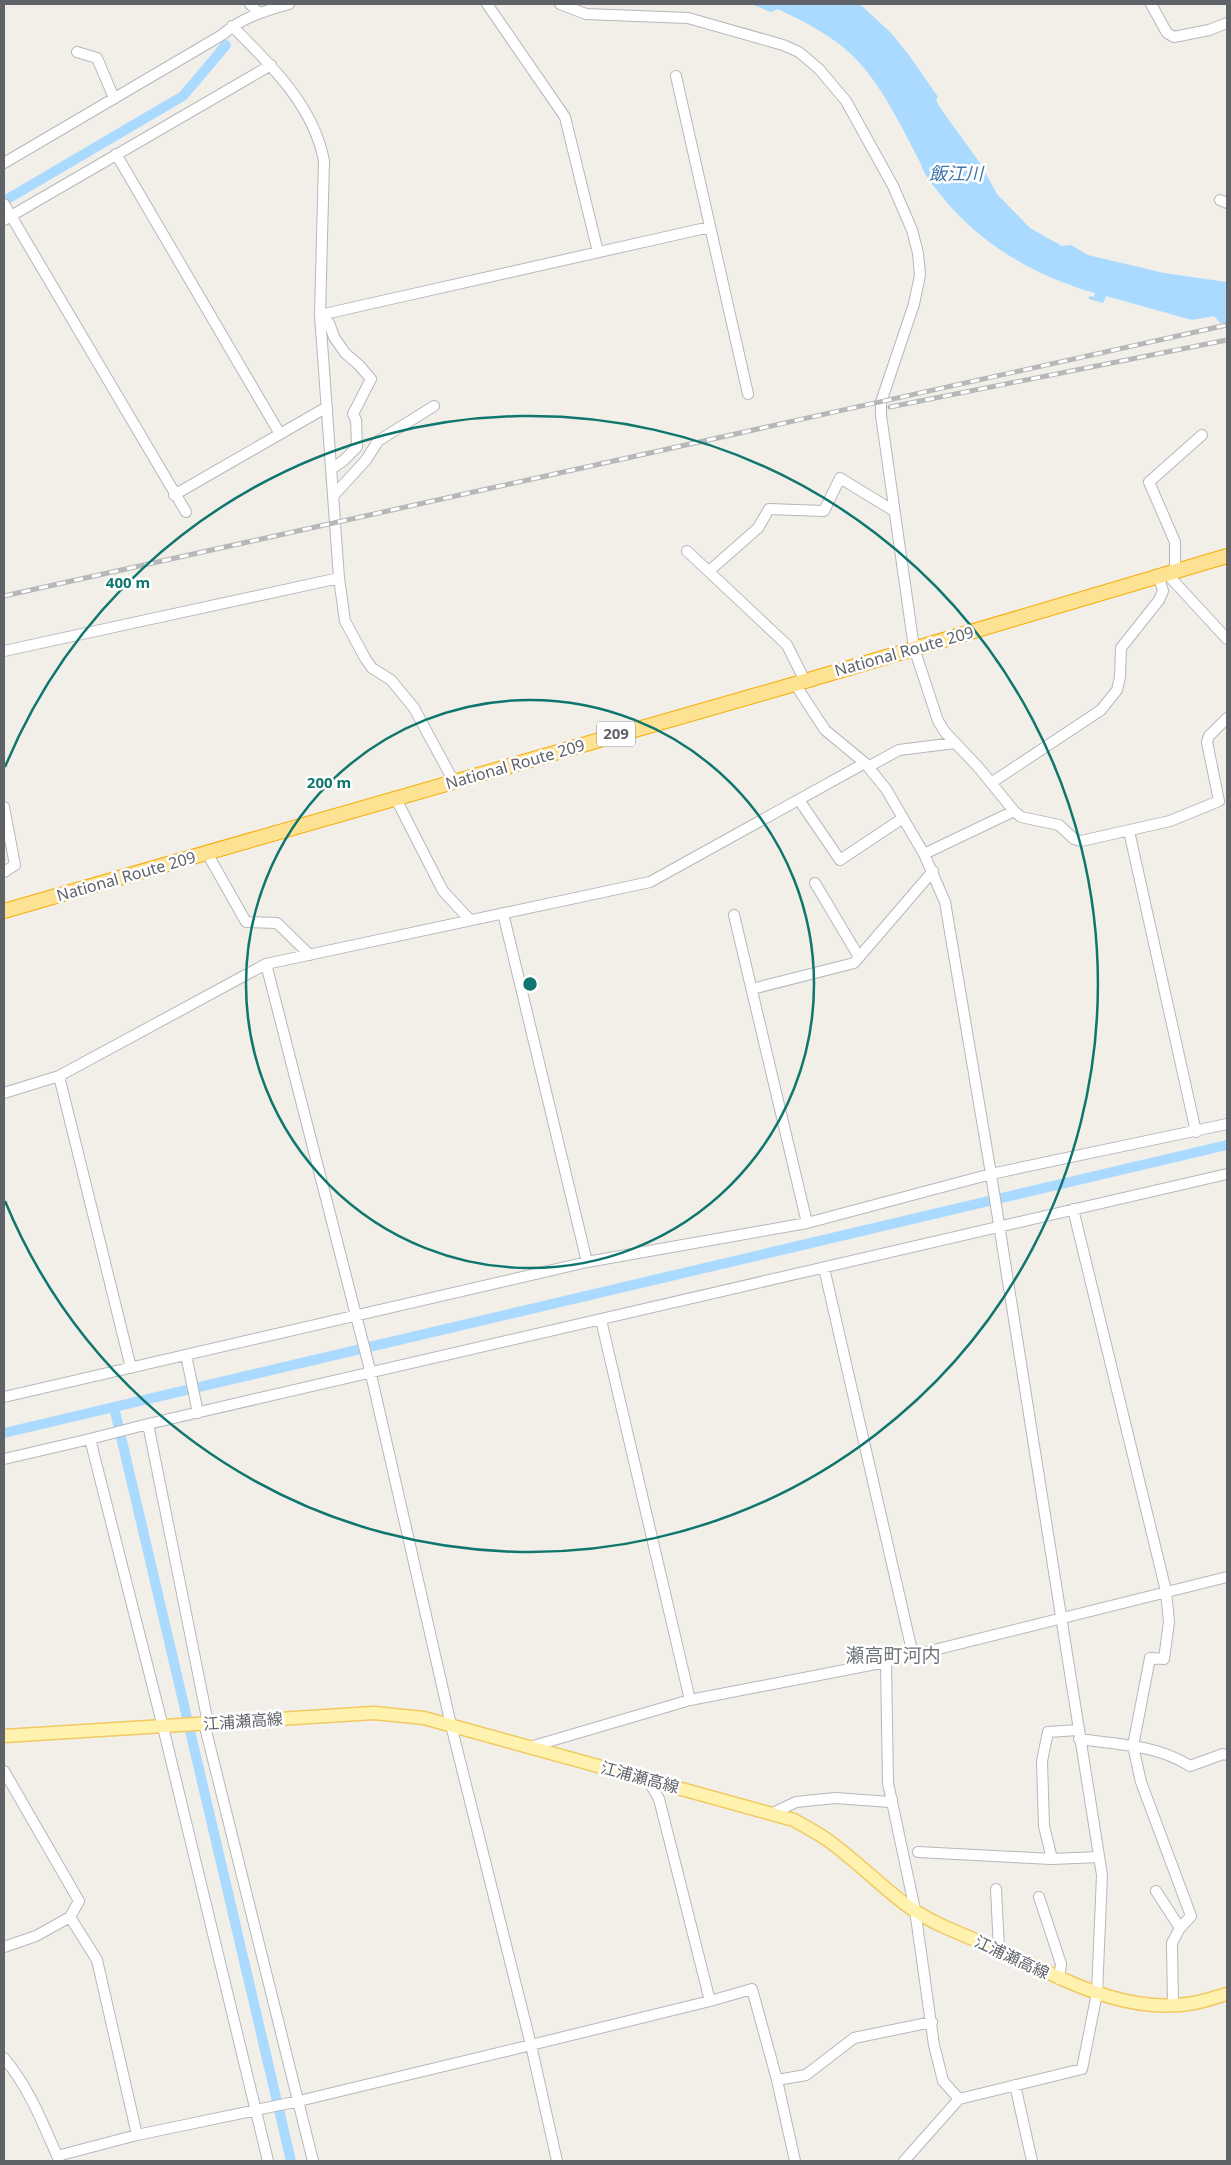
<svg xmlns="http://www.w3.org/2000/svg" width="1231" height="2165" viewBox="0 0 1231 2165" font-family="'Noto Sans','Noto Sans JP',sans-serif">
	<style>
		.water { fill: #aadaff }
		.lines { fill: none; stroke-linecap: round; stroke-linejoin: round }
		.canal { stroke: #aadaff; stroke-width: 10 }
		.minor-casing { stroke: #b5b8bc; stroke-width: 12 }
		.major-casing { stroke: #f2c960; stroke-width: 15 }
		.highway-casing { stroke: #f9ab00; stroke-width: 16 }
		.minor { stroke: #fff; stroke-width: 10 }
		.major { stroke: #fff2af; stroke-width: 12 }
		.highway { stroke: #fde293; stroke-width: 14 }
		.rail-casing { stroke: #b6b7b8; stroke-width: 5 }
		.rail { stroke: #fff; stroke-width: 3; stroke-dasharray: 9; stroke-linecap: butt }
		.ring { fill: none; stroke: #0f766e; stroke-width: 2.5 }
		.labels { text-anchor: middle; stroke-width: 5; stroke-linejoin: round; paint-order: stroke }
		.shield { fill: #fff; stroke: #8f9295; stroke-width: 1 }
		.shield-label { font-size: 15px; font-weight: bold; fill: #5f6368 }
		.street-label { font-size: 16px; fill: #5f6368; stroke: #fff }
		.water-label { font-size: 18px; font-style: italic; fill: #4174aa; stroke: #fff }
		.quarter-label { font-size: 19px; fill: #70757a; stroke: #fff }
		.centre { fill: #0f766e; stroke: #fff; stroke-width: 2.5 }
		.ring-label { font-size: 15px; text-anchor: middle; font-weight: bold; fill: #0f766e; stroke: #fff; stroke-width: 5; stroke-linejoin: round; paint-order: stroke }
	</style>
	<rect width="100%" height="100%" fill="#f1efe8"/>
	<path class="water" d="M751 4H860L891 33 909 55 938 97 936 100 941 109 980 163 997 194 1030 228 1062 246 1071 245 1088 255 1164 273 1227 282V323H1220L1214 316 1192 320 1106 296 1103 303 1089 299V296L1094 297 1095 293C1035 276 979 244 940 194 932 184 924 175 920 162 901 126 882 85 853 56 833 36 803 21 778 9L771 12Z"/>
	<g class="lines">
		<path class="canal" d="M4 201 183 96 226 45
			M114 1407 291 2161
			M4 1433 1227 1145"/>
		<g class="minor-casing">
			<path id="minor" d="M250 4 259 13
				M487 4 565 117 598 252
				M560 4 586 14 688 18 783 45 799 52 819 69 846 101 893 186 912 230 918 253 920 275 914 304 881 402V415L914 648 938 721 945 732 979 768 1014 811 1021 817 1059 825 1074 839 1081 841 1170 821 1219 801 1207 742 1209 736 1227 718
				M1151 4 1167 33 1174 37 1209 30 1227 23
				M232 26C270 64 314 106 324 161L320 315 339 578 345 621 365 658 372 668 391 680 414 708 454 782
				M77 52 97 58 114 98
				M676 76 748 394
				M116 154 280 434
				M4 163 222 35C241 18 264 11 289 4
				M1220 200 1227 203
				M4 204 186 512
				M4 220 271 65
				M320 315 710 227
				M320 315 329 323 334 337 345 353 359 365 371 379 353 414 356 420 357 447 343 461 331 469
				M174 495 327 407
				M333 496 366 460 378 441 434 406
				M687 551 787 645 805 681
				M709 571 758 528 769 509 824 511 840 478 894 511
				M1175 572V542L1149 482 1202 435
				M1168 575 1227 639
				M4 651 339 578
				M795 684 825 730 865 763 886 789 924 854 945 902 991 1174 1102 1875 1097 1993 1082 2069 959 2099 904 2161
				M868 767 899 750 955 743
				M991 783 1101 710 1117 690 1120 677 1121 648 1159 600 1163 591 1159 577
				M396 799 443 891 470 920
				M799 800 840 860 903 818
				M4 807 15 865 4 872
				M1129 831 1196 1132
				M207 853 246 922 277 923 310 955
				M924 854 1014 811
				M815 883 859 957
				M503 913 587 1262
				M734 915 807 1223
				M266 964 370 1370 451 1725 531 2045 557 2161
				M752 989 854 963 933 871
				M59 1076 131 1368
				M4 1093 59 1076 266 964 650 882 865 763
				M1073 1209 1166 1591 1169 1622 1164 1659 1150 1658 1133 1746 1141 1782 1191 1916 1180 1928
				M824 1268 913 1655
				M601 1320 690 1700
				M186 1355 198 1413
				M4 1397 587 1262 807 1223 991 1174 1227 1124
				M90 1439 148 1424
				M4 1459 90 1439 163 1727 268 2161
				M886 1662 888 1783 915 1910 934 2045 943 2081 959 2099
				M204 1723 313 2161
				M208 1723 148 1424 1227 1174
				M1078 1730 1048 1732 1042 1761 1044 1826 1052 1859 1099 1857
				M1079 1739C1116 1744 1158 1745 1190 1766L1223 1754 1227 1755
				M530 1747 690 1700 886 1662 1227 1577
				M4 1771 79 1901 70 1917
				M647 1778 659 1799 710 2001
				M771 1814 796 1802 835 1798 890 1802 892 1799
				M918 1852 1052 1859
				M996 1889 999 1950
				M1156 1891 1180 1928 1172 1943 1173 2005
				M1039 1897 1061 1964 1059 1979
				M4 1947 36 1936 70 1917 97 1960 137 2135
				M4 2058C30 2089 43 2124 59 2160
				M777 2080 806 2075 854 2038 932 2022
				M1015 2085 1032 2161
				M57 2156 137 2135 299 2101 531 2045 710 2001 752 1989 777 2080 795 2161"/>
		</g>
		<g class="major-casing">
			<path id="major" d="M4 1736 374 1713 424 1718 794 1820C806 1827 818 1833 829 1841 856 1861 879 1884 905 1904 933 1925 965 1935 997 1949 1059 1976 1123 2016 1194 2003 1205 2001 1216 1997 1227 1994"/>
		</g>
		<g class="highway-casing">
			<path id="highway" d="M4 911 795 684 1227 556"/>
		</g>
		<use href="#minor" class="minor"/>
		<use href="#major" class="major"/>
		<use href="#highway" class="highway"/>
		<g class="rail-casing">
			<path id="rail" d="M890 407 1227 340
				M4 596 1227 325"/>
		</g>
		<use href="#rail" class="rail"/>
	</g>
	<g class="ring">
		<circle cx="530" cy="984" r="284"/>
		<path d="M5 767A568 568 0 1 1 5 1201"/>
	</g>
	<g class="labels">
		<rect class="shield" x="597" y="721.5" width="38" height="25" rx="4"/>
		<g class="shield-label">
			<text x="616" y="739">209</text>
		</g>
		<g class="street-label">
			<text transform="translate(904 651) rotate(-16)" y="6">National Route 209</text>
			<text transform="translate(515 764) rotate(-16)" y="6">National Route 209</text>
			<text transform="translate(126 876) rotate(-16)" y="6">National Route 209</text>
			<text transform="translate(243 1721) rotate(-4)" y="6">江浦瀬高線</text>
			<text transform="translate(640 1777) rotate(15)" y="6">江浦瀬高線</text>
			<text transform="translate(1012 1957) rotate(25)" y="6">江浦瀬高線</text>
		</g>
		<g class="water-label">
			<text x="956" y="180">飯江川</text>
		</g>
		<g class="quarter-label">
			<text x="893" y="1662">瀬高町河内</text>
		</g>
	</g>
	<circle cx="530" cy="984" r="8" class="centre"/>
	<g class="ring-label">
		<text x="128" y="588">400 m</text>
		<text x="329" y="788">200 m</text>
	</g>
	<rect width="1231" height="2165" fill="none" stroke="#5f6368" stroke-width="10"/>
</svg>
